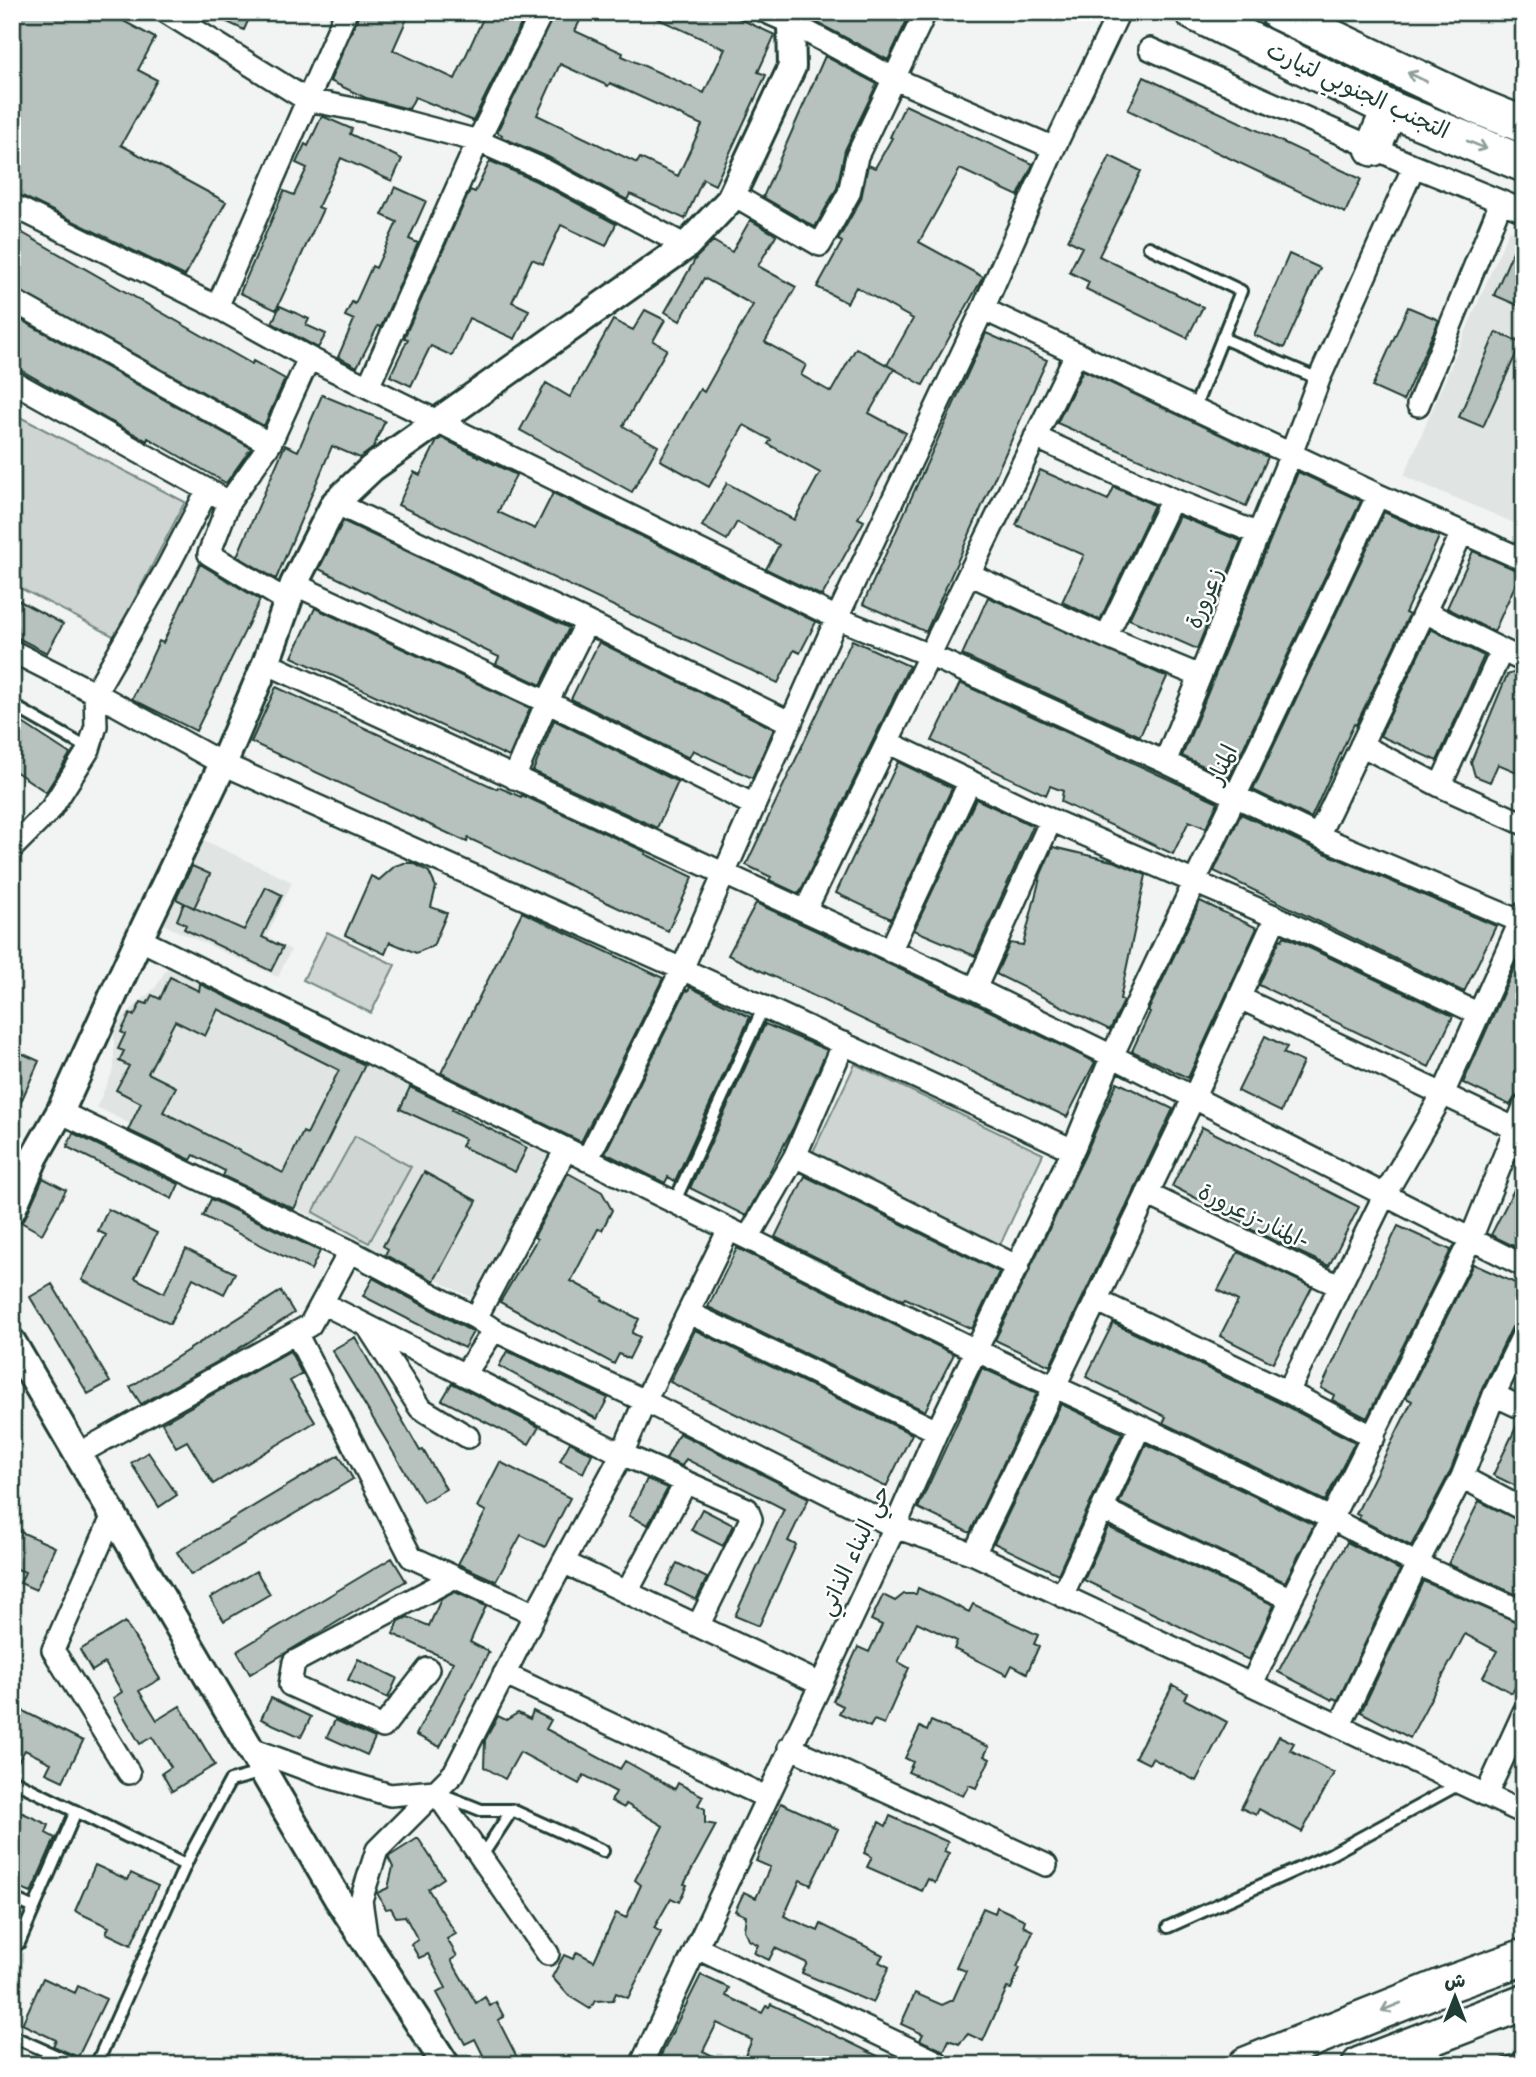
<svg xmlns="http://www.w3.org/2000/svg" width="1536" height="2077" viewBox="0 0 1536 2077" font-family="'Balsamiq Sans','Playpen Sans Arabic',sans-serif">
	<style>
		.built { fill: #e0e4e3 }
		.green { fill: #ced5d3; stroke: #768984; stroke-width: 2 }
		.building { fill: #b7c1bd; stroke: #1f3d34; stroke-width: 2; fill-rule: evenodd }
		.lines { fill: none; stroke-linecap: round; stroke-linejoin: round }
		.service-casing { stroke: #1f3d34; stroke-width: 16 }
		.minor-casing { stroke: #1f3d34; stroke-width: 26 }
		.tertiary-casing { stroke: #1f3d34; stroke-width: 32 }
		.trunk-casing { stroke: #1f3d34; stroke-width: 40 }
		.service { stroke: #fff; stroke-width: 10 }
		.minor { stroke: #fff; stroke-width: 21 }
		.tertiary { stroke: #fff; stroke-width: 26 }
		.trunk { stroke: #fff; stroke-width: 35 }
		.oneway { stroke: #8f9e9a }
		.labels { text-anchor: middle; stroke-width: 5; stroke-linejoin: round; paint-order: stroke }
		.street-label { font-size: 23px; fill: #1f3d34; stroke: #fff }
	</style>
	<rect width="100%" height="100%" fill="#f2f3f3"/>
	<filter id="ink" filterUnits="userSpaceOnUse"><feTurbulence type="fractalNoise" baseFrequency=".0143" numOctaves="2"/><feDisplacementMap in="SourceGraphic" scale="14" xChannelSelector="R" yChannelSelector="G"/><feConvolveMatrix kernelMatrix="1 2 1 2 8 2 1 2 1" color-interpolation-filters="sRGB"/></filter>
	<g filter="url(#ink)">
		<path class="built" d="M1509 230 1524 236V527L1404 476Z
			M197 837 292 882 267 936 291 950 278 977 158 922Z
			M170 963 551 1151 472 1298 97 1107 114 1068V1033L124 1016 156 987Z"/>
		<path class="green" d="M12 413 185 502 115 637 12 584Z
			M327 932 395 965 371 1013 303 980Z
			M855 1064 1043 1154 1000 1245 811 1156Z
			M355 1136 411 1167 369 1243 313 1212Z"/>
		<path class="building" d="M12 12H107L155 38 138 70 157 80 121 145 226 202 185 276 12 191Z
			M206 12H252L244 30Z
			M360 12H410L393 50 455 79 486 12H527L473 121 415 97 409 109 366 98 330 81Z
			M555 12H584L575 31 623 53 622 56 704 93 725 49 643 12H725L775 35 758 72 766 75 715 185 703 179 685 219 630 194 627 200 548 157 501 137 502 135 497 132ZM560 64 608 86 610 83 702 125 678 176 640 158 637 163 537 115Z
			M811 12H911L888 60 810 19Z
			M825 56 877 84 845 150 837 188 815 227 763 197Z
			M1144 77 1361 179 1345 213 1128 110Z
			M905 105 1033 164 1018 196 960 169 919 242 983 277 923 385 887 365 913 319 856 287 847 303 817 287 842 242 838 240 861 199 868 165 875 168 892 138 890 137Z
			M322 116 352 129 350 134 402 159 392 181 341 158 318 207 323 209 276 310 240 293 284 191 294 195 307 168 296 163 305 144 308 146Z
			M1110 156 1141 171 1099 256 1203 307 1187 338 1086 289 1089 282 1069 272 1082 247 1068 240Z
			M490 161 536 181 616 224 606 246 561 225 543 264 532 259 512 302 529 310 515 339 469 318 452 356 431 346 429 349 411 386 390 376 408 339 404 338 470 190 475 192Z
			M395 187 426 201 409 239 418 243 381 327 378 326 357 367 338 357 354 320 345 316 352 302 355 304 372 266 376 268 397 222 382 215Z
			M750 220 776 235 758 266 796 287 765 342 806 365 801 375 831 392 856 348 894 369 869 413 906 433 858 518 864 521 822 596 766 569 779 545 737 522 727 540 702 526 727 483 794 520 820 473 768 444 771 440 744 425 709 487 660 460 700 389 704 392 753 305 704 278 680 321 665 312 696 258 713 241 732 252Z
			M1524 226V308L1494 295Z
			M12 227 252 364 253 361 285 379 264 426 12 287Z
			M1289 254 1320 268 1284 348 1254 335Z
			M280 306 309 319 306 325 326 334 318 348 272 323Z
			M1408 307 1439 320 1403 401 1372 387Z
			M645 310 665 320 653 341 667 349 623 426 658 446 632 492 520 430 546 383 570 397 613 320 633 330Z
			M12 315 251 448 226 483 148 438 147 441 110 421 12 365Z
			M1496 332 1521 343 1483 427 1459 417Z
			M986 333 1047 360 926 632 863 604Z
			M1083 370 1268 457 1246 506 1057 423Z
			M322 395 385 421 373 448 360 458 332 446 276 579 237 556 285 445 298 451Z
			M442 438 516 475 498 512 535 529 553 493 816 622 800 653 794 650 778 683 398 505 414 472 420 475 437 441Z
			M1040 470 1108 500 1114 487 1154 505 1100 620 1062 602 1084 555 1016 525Z
			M1298 472 1361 501 1229 778 1182 756Z
			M1384 512 1439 537 1405 613 1409 615 1356 725 1354 724 1311 818 1253 790Z
			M1179 516 1241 541 1197 649 1129 619Z
			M343 521 569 628 541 685 496 664 499 657 319 569Z
			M1473 551 1521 572 1494 632 1447 608Z
			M200 564 260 600 196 731 132 699 159 641 163 643Z
			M12 597 63 624 47 653 12 635Z
			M988 597 1167 677 1140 736 962 655Z
			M315 608 530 708 509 757 292 657Z
			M1431 629 1484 656 1437 761 1380 736Z
			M852 640 909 666 799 894 769 880 771 877 746 865Z
			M599 642 774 729 752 778 693 750 689 758 571 699Z
			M1516 672 1524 674V775L1498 764 1490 782 1475 776 1471 762 1507 675Z
			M960 683 1218 802 1206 828 1189 821 1173 854 1061 802 1063 791 1050 786 1046 795 932 741Z
			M276 687 497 789 498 787 521 797 522 795 646 852 645 854 693 877 668 931 468 838 467 842 251 742Z
			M12 716 70 754 46 792 12 769Z
			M554 720 678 782 657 828 533 771Z
			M898 762 952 788 891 919 836 893Z
			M976 799 1033 826 975 956 914 930Z
			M1241 814 1313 848 1496 926 1464 992 1214 871Z
			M1053 847 1116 862 1146 875 1120 999 1124 1001 1110 1030 996 974 1010 943 1023 945 1041 874Z
			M404 863H413L429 872 436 887 431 907 447 913 433 946 416 953 390 942 385 954 345 935 371 876 379 880 395 866Z
			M192 866 210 874 194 908 176 899Z
			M266 887 282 895 262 937 283 947 271 971 184 929 186 925 177 920 184 903 244 930Z
			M1200 901 1257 928 1188 1078 1132 1051 1150 1012 1148 1011Z
			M756 903 969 1001 1095 1062 1067 1117 728 955Z
			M522 912 663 978 581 1142 441 1073Z
			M1284 936 1453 1016 1429 1067 1259 985 1280 939 1282 940Z
			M1524 946V1094L1515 1097 1510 1105 1463 1083Z
			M170 977 199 991 200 984 365 1065 294 1209 223 1176 225 1171 194 1155 191 1160 128 1130 141 1103 116 1090 129 1066 119 1061 124 1051 118 1049 125 1034 121 1032 130 1014 134 1016 141 1002 147 1004 152 995 160 999ZM218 1009 339 1070 307 1134 303 1132 283 1173 163 1112 176 1087 148 1073 175 1021 205 1036Z
			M690 987 750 1017 675 1181 668 1177 665 1183 605 1153 686 990 688 991Z
			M765 1024 827 1050 794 1126 746 1216 690 1188Z
			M1265 1036 1287 1047 1283 1053 1303 1062 1281 1112 1238 1091Z
			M12 1049 39 1061 12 1122Z
			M1117 1082 1173 1109 1050 1366 995 1340 1085 1155Z
			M410 1087 453 1108 452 1110 527 1148 515 1172 461 1146 465 1139 400 1109Z
			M1202 1127 1359 1207 1329 1266 1250 1229 1251 1226 1172 1186Z
			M73 1133 179 1184 172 1199 67 1147Z
			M1524 1170V1251L1491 1235Z
			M424 1172 477 1201 434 1281 385 1255 388 1249 383 1246Z
			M568 1173 602 1192 612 1210 602 1230 598 1229 571 1281 603 1298 602 1300 639 1319 632 1333 640 1337 629 1359 619 1354 614 1364 500 1302 537 1239 534 1237Z
			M805 1176 999 1272 972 1329 905 1298 903 1300 775 1237Z
			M43 1178 66 1190 42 1234 21 1222 26 1216Z
			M211 1199 320 1251 311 1270 203 1216Z
			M108 1209 157 1233 135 1278 164 1293 186 1249 235 1273 224 1294 193 1278 170 1324 82 1280 106 1235 98 1231Z
			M1398 1226 1451 1250 1367 1418 1332 1400 1334 1395 1321 1388Z
			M737 1248 954 1354 925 1411 708 1307Z
			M1238 1252 1312 1287 1273 1363 1220 1336 1238 1301 1218 1290Z
			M1473 1264 1524 1287V1320L1517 1322 1512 1327 1482 1389 1450 1472 1411 1546 1359 1519 1360 1516 1356 1514 1412 1401 1406 1398Z
			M373 1278 473 1332 464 1348 363 1296Z
			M52 1284 110 1382 88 1394 30 1297Z
			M281 1291 294 1313 224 1358 141 1404 130 1387Z
			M1113 1323 1282 1404 1355 1442 1325 1501 1163 1423 1166 1417 1086 1377Z
			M695 1330 912 1434 886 1487 670 1382Z
			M355 1337 420 1451 423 1450 446 1489 423 1502 332 1350Z
			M290 1351 302 1374 290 1381 315 1422 213 1484 187 1441 176 1447 162 1423Z
			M507 1351 608 1398 597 1419 499 1366Z
			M982 1368 1037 1393 970 1533 918 1508Z
			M452 1383 539 1427 529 1444 442 1400Z
			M1061 1404 1122 1433 1058 1574 994 1543Z
			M1519 1421 1524 1422V1490L1493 1475Z
			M679 1433 809 1498 788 1541 796 1545 759 1626 735 1616 784 1509 686 1459 682 1466 666 1459Z
			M570 1442 592 1454 583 1473 560 1461Z
			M1146 1444 1314 1525 1285 1582 1119 1503Z
			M148 1452 177 1495 159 1507 131 1463Z
			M339 1455 353 1479 191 1575 177 1552Z
			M500 1462 570 1498 545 1547 521 1535 496 1581 458 1564 486 1511 477 1507Z
			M647 1479 668 1488 648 1525 629 1516Z
			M1479 1501 1524 1523V1598L1448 1564Z
			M702 1509 733 1525 723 1546 691 1530Z
			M1108 1527 1274 1605 1249 1660 1084 1580Z
			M12 1528 55 1547 36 1590 20 1583 25 1572 12 1567Z
			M1347 1542 1400 1570 1338 1700 1333 1698 1332 1700 1278 1672Z
			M392 1558 406 1581 250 1674 237 1651Z
			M677 1563 707 1578 696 1600 666 1585Z
			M256 1571 270 1594 224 1621 210 1598Z
			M1423 1581 1524 1625V1671L1512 1693 1483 1677 1497 1651 1465 1634 1410 1738 1361 1712Z
			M918 1588 969 1612 973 1604 1038 1635 1034 1644 1039 1646 1027 1673 1012 1665 1007 1675 954 1649 957 1641 917 1622 898 1662 909 1668 884 1724 874 1720 870 1727 839 1713 843 1706 833 1701 858 1647 869 1652 882 1625 871 1620 883 1595 895 1601 904 1594H916Z
			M455 1592 486 1606 470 1642 489 1652 440 1747 416 1735 453 1662 393 1634 399 1621 408 1617 429 1626 441 1599Z
			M125 1622 160 1679 139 1691 157 1720 180 1706 215 1765 172 1791 162 1773 171 1767 152 1737 140 1744 113 1698 122 1692 105 1663 92 1671 80 1650Z
			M358 1659 397 1678 388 1698 348 1680Z
			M1173 1685 1187 1693 1184 1699 1227 1722 1196 1781 1152 1758 1149 1764 1135 1757Z
			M271 1698 311 1717 301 1737 261 1719Z
			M19 1709 83 1741 63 1781 46 1773 51 1763 25 1750 12 1772V1722Z
			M533 1711 551 1720 546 1729 620 1769 625 1761 675 1789 678 1783 703 1796 698 1805 705 1809V1823L716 1825 684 1884 687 1885 679 1902 671 1898 654 1928 661 1932 628 1998 616 1993 613 2000 595 2001 590 2009 569 1996 552 1977 564 1955 573 1959 577 1952 594 1961 616 1913 626 1918 641 1885 635 1880 663 1826 626 1804 624 1808 611 1801 616 1792 584 1775 579 1784 520 1752 505 1779 484 1767 485 1740 498 1716 506 1720 518 1713 530 1719Z
			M335 1720 375 1738 367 1755 327 1737Z
			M931 1721 989 1747 984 1756 990 1759 976 1788 969 1785 963 1796 908 1772 913 1762 905 1758 920 1727 927 1731Z
			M1279 1736 1294 1743 1290 1750 1334 1773 1302 1832 1259 1809 1256 1815 1241 1808Z
			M781 1803 838 1829 811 1885 800 1880 784 1916 818 1931 821 1924 883 1955 879 1962 889 1967 873 2003 802 1973 807 1963 775 1948 769 1960 754 1953 758 1945 749 1940 744 1930 746 1916 735 1911 744 1892 756 1898 770 1867 756 1861Z
			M12 1808 49 1825 46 1833 55 1838 31 1893 12 1885Z
			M890 1816 948 1842 944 1851 949 1853 935 1883 928 1879 922 1891 867 1867 872 1857 864 1853 879 1822 886 1826Z
			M418 1838 444 1878 428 1889 456 1934 447 1939 457 1956 451 1960 476 2003 485 1997 490 2006 496 2002 504 2017 498 2020 521 2065H488L475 2039 465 2044 437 1993 446 1988 428 1954 419 1958 411 1944 418 1940 405 1916 396 1917 391 1908 386 1909 377 1893 388 1888 393 1867 388 1857Z
			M95 1865 128 1880 131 1873 158 1886 131 1945 106 1933 109 1927 75 1911Z
			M997 1907 1025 1920 1023 1926 1033 1931 1017 1967 1020 1968 1011 1989 1007 1988 983 2041 968 2034 959 2044 949 2040 944 2051 920 2040 923 2034 901 2024 915 1993 942 2005 953 2000 966 1971 956 1967 983 1908 995 1913Z
			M701 1975 729 1988 726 1996 762 2013 766 2006 769 2007 771 2004 896 2065H763L745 2056 752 2040 717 2023 703 2051 731 2065H656Z
			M43 1978 75 1993 78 1986 106 1999 78 2057 53 2046 56 2040 22 2024Z"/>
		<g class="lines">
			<g class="service-casing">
				<path id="service" d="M1149 247 1241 291 1194 409
					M1222 338 1319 379
					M12 705 89 749
					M674 1203 764 1006
					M12 1780 185 1865
					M441 1794 481 1810H512
					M481 1857 512 1810 603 1851
					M12 1898 34 1908
					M1168 1927 1331 1854 1461 1783
					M12 1940 19 1943 76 1811
					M12 2036 77 2065
					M96 2065 189 1857 230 1781 263 1772
					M1505 2065 1524 2057"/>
			</g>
			<g class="minor-casing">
				<path id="minor" d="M166 12 307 100 365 111 478 141 542 169 686 246
					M766 12 791 23 893 78 1054 148
					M1150 49 1414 166 1524 211
					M732 194 820 245 849 193 857 156 924 15
					M12 205 217 307 309 358 837 618 929 655 1165 762 1318 836 1524 923
					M12 300 270 444
					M217 307 346 12
					M983 309 1378 495 1524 560
					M12 381 229 502 209 554 287 601
					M368 387 478 141 542 12
					M1418 405 1501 202
					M1035 437 1172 499 1259 534
					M229 502 270 444 309 358
					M335 503 587 622 791 723
					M969 574 1106 637 1200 676
					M294 584 547 702 754 805
					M1425 612 1524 661
					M1106 637 1172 499
					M12 651 95 693 223 764 682 969 1073 1150
					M266 663 975 989 1112 1056 1524 1266
					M887 742 1051 820 1276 917 1477 1013
					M1361 745 1440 786 1524 824
					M1165 762 1291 454 1319 379 1414 166
					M514 778 547 702 587 622
					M1440 786 1502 650
					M1318 836 1462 533
					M12 848 51 809 89 749 96 726 95 693 167 568 207 491
					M805 911 1076 354
					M139 939 977 1351 1140 1426 1332 1519 1417 1564 1524 1612
					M890 951 970 781
					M975 989 1051 820
					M1240 998 1514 1128
					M60 1112 350 1251 476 1318 494 1330 645 1401 895 1527 974 1554 1524 1813
					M795 1156 1018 1267
					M587 1160 682 969 837 618 983 309 1054 148 1119 12
					M1147 1194 1339 1286
					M748 1238 795 1156 844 1043
					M1096 1300 1288 1392 1374 1437
					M322 1303 622 1454 747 1509 751 1519 698 1626
					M689 1313 937 1431
					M476 1318 566 1149
					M368 1327 420 1408 468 1437
					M296 1333 411 1557 535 1614
					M465 1374 494 1330
					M1288 1392 1384 1196 1443 1094 1524 913
					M1494 1395 1524 1409
					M78 1454 310 1325 350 1251
					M1462 1477 1524 1510
					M1102 1509 1291 1599
					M113 1515 53 1650 129 1773
					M974 1554 1193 1099 1276 917
					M563 1562 820 1684
					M627 1592 686 1482
					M1062 1596 1140 1426
					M428 1669 383 1727 290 1685 294 1662 455 1577
					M504 1674 766 1797
					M1252 1684 1291 1599 1470 1241 1524 1107
					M1340 1725 1417 1564 1462 1477 1494 1395 1524 1333
					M789 1747 1046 1865
					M249 1748 322 1775 390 1795 435 1791 548 1954
					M1486 1795 1524 1712
					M367 1942 361 1900 377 1850 454 1773 535 1614 622 1454 645 1401 729 1229
					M697 1948 937 2062 936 2065
					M641 2065 895 1527 937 1431 1073 1150 1112 1056 1378 495"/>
			</g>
			<g class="tertiary-casing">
				<path id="tertiary" d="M12 1210 35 1156 60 1112 139 939 223 764 266 663 294 584 335 503 372 468 686 246 729 201 792 67 791 23 796 12
					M12 1342 338 1899 446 2065"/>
			</g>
			<g class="trunk-casing">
				<path id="trunk" d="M1193 12 1390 109 1524 164
					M1278 12 1479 107 1524 125
					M1373 148 1390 109
					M1246 2065 1446 1985 1524 1957
					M1360 2065 1524 2002"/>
			</g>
			<use href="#service" class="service"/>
			<use href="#minor" class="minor"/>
			<use href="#tertiary" class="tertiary"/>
			<use href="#trunk" class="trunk"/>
		</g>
		<defs><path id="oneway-shaft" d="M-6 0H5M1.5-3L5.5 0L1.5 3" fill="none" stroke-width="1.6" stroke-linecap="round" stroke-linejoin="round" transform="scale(1.75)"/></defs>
		<g class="oneway">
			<use href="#oneway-shaft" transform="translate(1417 77) rotate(-155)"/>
			<use href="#oneway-shaft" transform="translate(1477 145) rotate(22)"/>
			<use href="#oneway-shaft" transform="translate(1391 2007) rotate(158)"/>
		</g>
	</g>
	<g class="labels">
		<g class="street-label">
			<text transform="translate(1358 90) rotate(25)" y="8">التجنب الجنوبي لتيارت</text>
			<text transform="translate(1204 598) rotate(-68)" y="8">زعرورة</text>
			<text transform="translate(1222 764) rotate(-65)" y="8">المنار</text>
			<text transform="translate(1254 1216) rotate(26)" y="8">المنار-زعرورة-</text>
			<text transform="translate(854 1550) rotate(-65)" y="8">حي البناء الذاتي</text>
		</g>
	</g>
	<rect width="1536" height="2077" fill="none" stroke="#fff" stroke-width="42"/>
	<rect x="21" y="21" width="1494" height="2035" fill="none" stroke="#1f3d34" stroke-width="2.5" filter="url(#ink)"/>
	<g transform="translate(1455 1997)" stroke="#ffffff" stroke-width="5" paint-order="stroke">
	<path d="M0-5L12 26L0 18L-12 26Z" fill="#1f3d34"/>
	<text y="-10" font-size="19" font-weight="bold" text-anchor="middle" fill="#1f3d34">ش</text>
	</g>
</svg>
